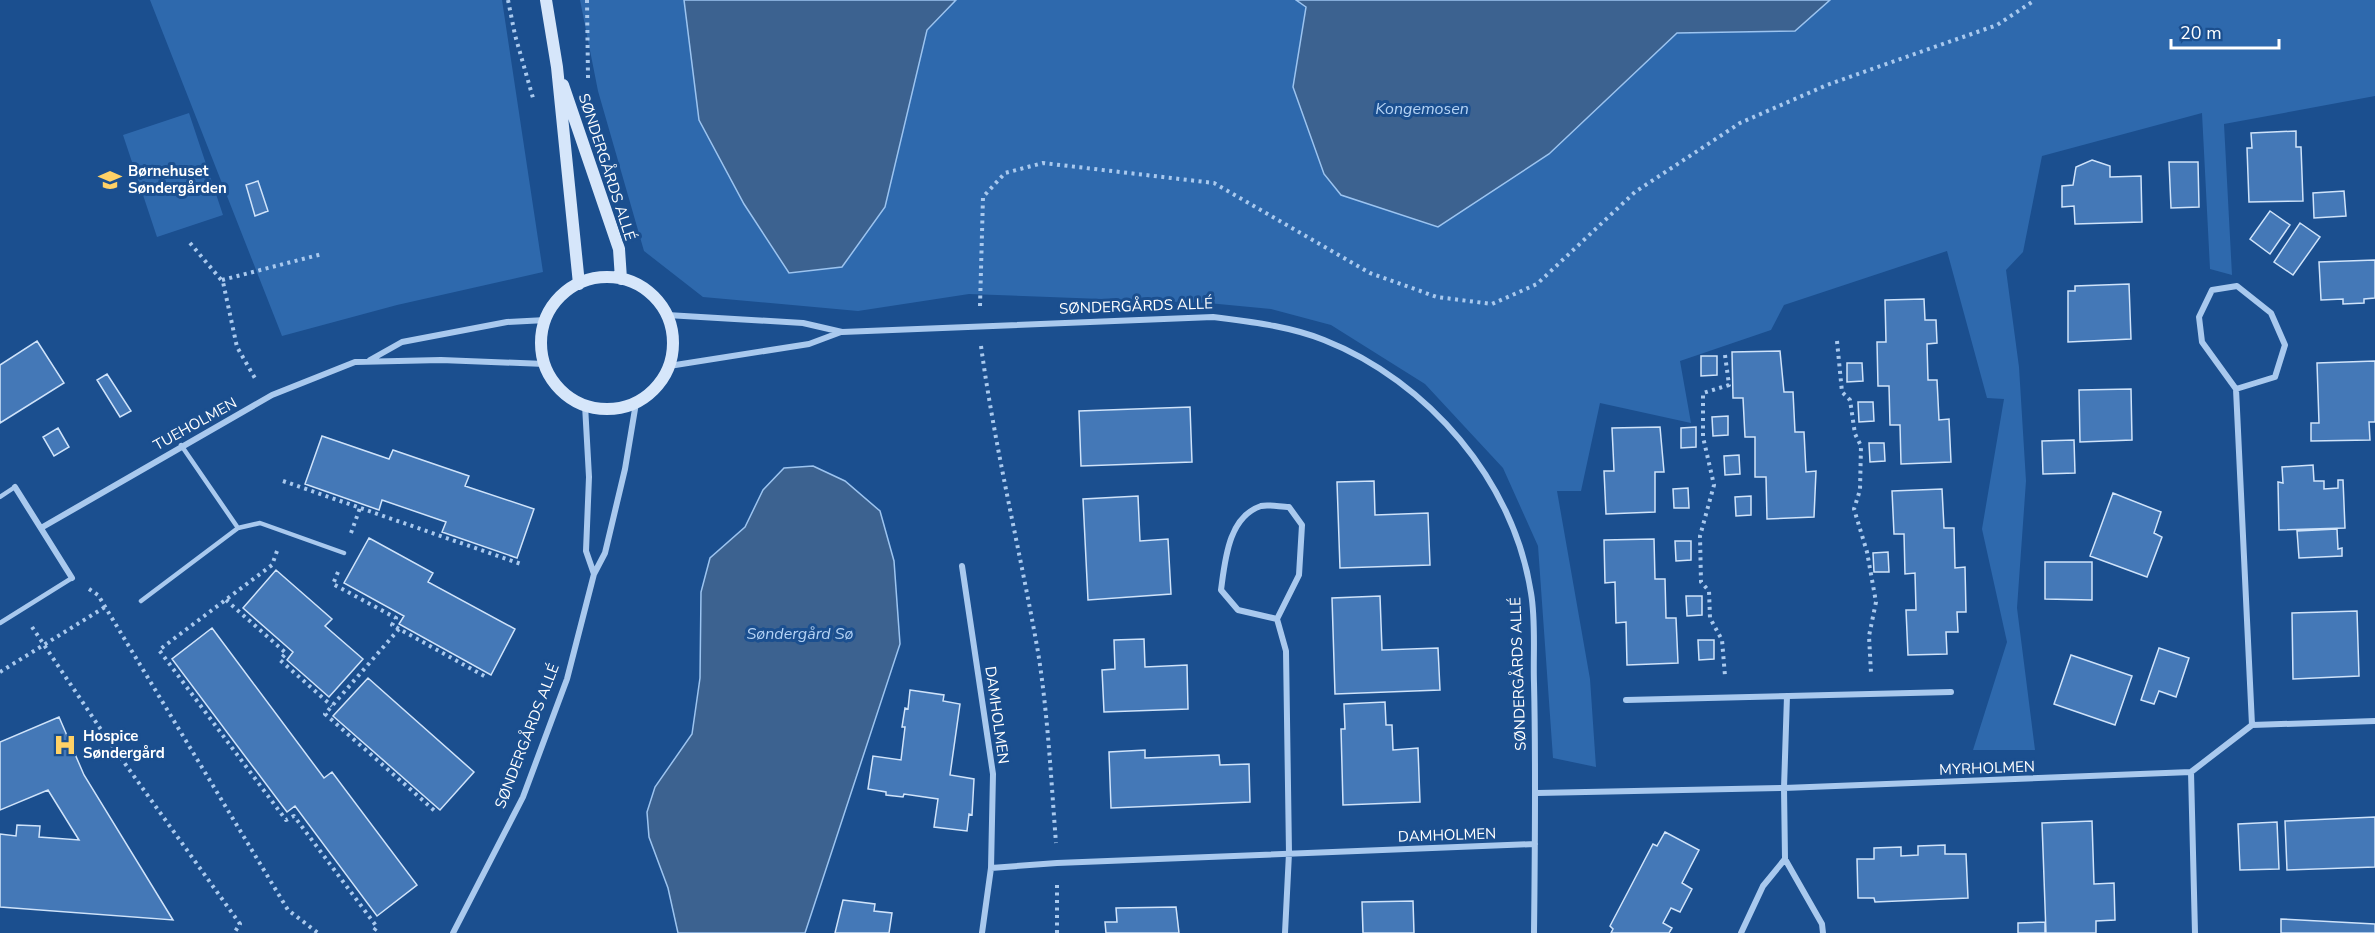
<svg xmlns="http://www.w3.org/2000/svg" width="2375" height="933" viewBox="0 0 2375 933" font-family="'Nunito Sans',sans-serif">
	<style>
		.green { fill: #2e69ad }
		.water { fill: #3c6290; stroke: #9cc4f0; stroke-width: 1.5 }
		.building { fill: #4478b7; stroke: #cfe3fa; stroke-width: 1.5 }
		.lines { fill: none; stroke-linecap: round; stroke-linejoin: round }
		.path { stroke: #a9c9ee; stroke-width: 4; stroke-dasharray: 3 4.5; stroke-linecap: butt }
		.lane { stroke: #a9c9ee; stroke-width: 4.5 }
		.street { stroke: #a9c9ee; stroke-width: 6 }
		.secondary { stroke: #d6e6fa; stroke-width: 12 }
		.labels { text-anchor: middle; stroke-width: 6; stroke-linejoin: round; paint-order: stroke }
		.street-label { font-size: 15px; fill: #fff; stroke: #1b4f8f }
		.poi-label { font-size: 15px; font-weight: bold; fill: #fff; stroke: #1b4f8f; text-anchor: start }
		.water-label { font-size: 16px; font-style: italic; fill: #b5d3f5; stroke: #1b4f8f }
	</style>
	<rect width="100%" height="100%" fill="#1b4f8f"/>
	<path class="green" d="M150 0H502L543 272 397 305 282 336Z
		M580 0H684L699 120 885 207 927 30 956 0H1296L1306 6 1293 87 1549 154 1677 33 1795 31 1830 0H2375V96L2224 124 2232 275 2210 269 2202 113 2042 156 2023 252 2006 270 2019 367 2026 481 2017 608 2035 750H1973L2007 642 1982 529 2004 399 1987 398 1947 251 1784 305 1771 330 1680 361 1691 423 1600 403 1581 491H1557L1590 679 1596 767 1553 758 1538 546 1503 468 1425 384 1331 325 1271 309 1208 303 969 294 858 311 703 297 644 251 598 91Z
		M189 113 223 215 157 237 123 135Z"/>
	<path class="water" d="M684 0H956L927 30 885 207 842 267 789 273 744 204 699 120Z
		M1296 0H1830L1795 31 1677 33 1549 154 1438 227 1341 195 1324 174 1293 87 1306 7Z
		M813 466 845 481 880 511 894 561 900 644 805 933H678L668 888 649 837 647 812 655 787 692 734 700 678 701 592 710 558 745 527 763 490 784 468Z"/>
	<path class="building" d="M2296 131V147H2301L2303 201 2249 202 2247 148H2252L2251 133Z
		M2092 160 2110 166V177L2141 176 2142 222 2075 224 2074 206 2062 207V186L2073 185 2076 167Z
		M2169 162H2198L2199 207 2171 208Z
		M258 181 268 211 255 216 246 185Z
		M2344 191 2346 216 2314 218 2313 193Z
		M2270 211 2290 225 2270 254 2250 239Z
		M2300 223 2320 237 2293 275 2274 262Z
		M2375 260V298L2364 299V303L2343 304V299L2321 300 2319 262Z
		M2129 284 2131 339 2068 342V291H2075V286Z
		M1924 299 1925 320H1936L1937 343 1927 344 1928 380H1937L1939 420 1949 419 1951 462 1901 464 1900 425H1890L1889 386H1878L1877 342H1886L1885 300Z
		M37 341 64 383 0 423V365Z
		M1780 351 1784 392H1793L1795 432H1804L1806 472 1816 471 1814 517 1767 519 1766 477H1755V437H1745L1743 398H1733L1732 352Z
		M1701 356H1717V375L1701 376Z
		M2375 361V422H2369L2370 440 2311 441V423H2319L2317 363Z
		M1847 363H1862L1863 381 1847 382Z
		M107 374 131 411 120 417 97 380Z
		M2131 389 2132 440 2080 442 2079 390Z
		M1858 402H1873L1874 421 1859 422Z
		M1190 407 1192 462 1081 466 1079 411Z
		M1728 416V435L1713 436 1712 417Z
		M1660 427 1664 472H1655V512L1606 514 1604 471H1614L1612 428Z
		M1696 427V447L1681 448V428Z
		M58 428 69 447 54 456 43 437Z
		M322 436 389 459 393 450 469 476 465 486 534 509 517 558 442 532 446 522 382 500 379 510 305 484Z
		M2074 440 2075 473 2043 474 2042 441Z
		M1869 443H1884L1885 461 1870 462Z
		M1739 455 1740 474 1725 475 1724 456Z
		M2313 465 2314 481H2324V489L2338 488V480H2343L2345 528 2279 530 2278 482 2283 483 2282 467Z
		M1374 481 1375 515 1428 513 1430 565 1340 568 1337 482Z
		M1688 488 1689 508H1674L1673 489Z
		M1942 489 1944 528H1954L1955 568 1965 567 1966 612H1957L1958 632H1946L1947 654 1908 655 1906 610H1916L1915 573 1905 574 1904 534H1894L1892 491Z
		M2113 493 2161 512 2154 533 2162 537 2147 577 2090 556Z
		M1138 496 1140 541 1168 539 1171 594 1088 600 1083 499Z
		M1751 496V515L1736 516 1735 497Z
		M2337 529 2338 549 2342 548V556L2299 558 2297 531Z
		M369 538 433 573 428 582 515 629 491 675 399 624 404 616 344 583Z
		M1654 539 1655 579H1665L1666 618H1676L1678 663 1627 665 1626 622 1616 623 1615 582 1605 583 1604 540Z
		M1675 541H1691V560L1676 561Z
		M1888 552 1889 572H1874L1873 553Z
		M2045 562H2092V600L2045 599Z
		M276 570 332 619 325 626 363 659 329 697 287 660 293 652 243 608Z
		M1380 596 1382 650 1438 648 1440 690 1335 694 1332 598Z
		M1686 596H1702V615L1687 616Z
		M2357 611 2359 676 2293 679 2292 613Z
		M212 628 324 778 332 772 417 885 377 916 295 806 287 812 172 659Z
		M1144 639 1145 667 1187 665 1188 709 1104 712 1102 670 1115 669 1114 640Z
		M1698 640H1714V659L1699 660Z
		M2159 648 2189 658 2176 697 2159 691 2154 704 2141 700Z
		M2071 655 2132 676 2115 725 2054 704Z
		M368 678 474 772 440 810 333 716Z
		M910 690 944 695 943 701 960 704 950 775 974 779 972 815 969 814 967 831 934 827 938 799 904 794 903 797 886 795V792L868 789 873 756 901 760 905 727H902L905 708 908 709Z
		M1385 702 1386 725H1392L1393 750 1418 748 1420 802 1343 805 1341 729H1345L1344 704Z
		M59 717 84 775 173 920 0 907V834L16 836 17 825 40 826 39 837 79 840 48 790 0 810V742Z
		M1145 750V758L1219 755 1220 765 1249 764 1250 802 1111 808 1109 752Z
		M2375 817V867L2287 870 2285 821Z
		M2092 821 2094 884 2114 883 2115 920 2096 921V933H2046L2042 823Z
		M2277 822 2279 869 2240 870 2238 824Z
		M1665 832 1699 850 1682 883 1692 889 1680 912 1671 908 1663 923 1672 928 1669 933H1611L1613 929 1610 926 1653 844 1657 846Z
		M1945 845V854H1966L1968 898 1875 902 1874 898H1858L1857 859H1874V848L1901 847V856L1918 855V846Z
		M843 900 875 904 874 911 892 913 889 933H835Z
		M1413 901 1414 933H1363L1362 902Z
		M1176 907 1179 933H1106L1105 922H1117L1116 908Z
		M2281 919 2375 924V933H2281Z
		M2045 922V933H2018V923Z"/>
	<g class="lines">
		<path class="path" d="M508 0 515 35 533 98
			M587 0 588 78
			M190 243 223 282 237 347 256 380
			M222 280 322 254
			M980 306 983 197 1005 173 1043 163 1214 183 1370 273 1437 297 1492 304 1537 284 1635 192 1740 123 1827 85 1997 25 2035 0
			M1837 341 1842 392 1850 400 1855 434 1861 446 1860 490 1854 509 1867 552 1876 602 1869 636 1871 673
			M981 346C995 449 1020 550 1038 652 1048 715 1051 779 1056 843
			M1725 355 1729 385 1703 393V437L1714 485 1700 536 1701 582 1709 591 1710 618 1722 640 1725 676
			M283 481 521 564
			M351 533 360 508
			M277 551 272 565 159 650 286 820 294 816 377 927 372 933
			M338 572 333 584 396 618 392 625 486 677
			M89 589 98 595 288 910 318 933
			M226 600 286 653 280 660 332 706
			M32 627 108 740 240 924 234 933
			M399 629 325 714 436 812
			M0 672 105 607
			M1057 933V883"/>
		<path class="lane" d="M0 497 15 487
			M238 528 260 523 344 553
			M141 601 238 528 181 445
			M0 623 72 578"/>
		<path class="street" d="M667 315 803 323 842 332 1213 317C1251 322 1289 326 1324 340 1428 381 1514 481 1531 593 1536 622 1533 654 1534 683 1536 767 1535 850 1534 933
			M370 360 402 342 507 322 546 320
			M669 366 809 344 841 332
			M2236 389 2202 342 2199 317 2212 290 2237 286 2271 313 2285 345 2275 377 2236 389 2252 725
			M585 405 589 477 586 551 594 574
			M15 487 72 578
			M41 528 272 395 355 362 441 360 545 364
			M962 566 993 774 991 868 982 933
			M1277 619 1238 610 1221 590C1225 561 1228 517 1261 506 1268 504 1281 507 1289 507L1302 525 1299 575 1277 619 1286 651 1289 853 1285 933
			M1787 696 1784 788 1785 859 1822 924 1823 933
			M1626 700 1951 692
			M2191 772 2195 933
			M1537 793 1784 788 2191 772 2252 725 2375 721
			M991 868 1057 863 1535 844
			M453 933 523 797 567 679 594 574 605 553 625 469 636 403
			M1741 933 1763 886 1785 859"/>
		<path class="secondary" d="M546 0 557 67 579 284
			M563 85 619 249 621 279
			M541 343a66 66 0 1 1 132 0a66 66 0 1 1-132 0Z"/>
	</g>
	<defs>
		<g id="school-bare" transform="scale(1.8)"><path d="M0-5L7-2L0 1L-7-2ZM-4 1L0 2.5L4 1V4Q0 6-4 4Z" fill="#ffd166" stroke="#1b4f8f" stroke-width="2.5" paint-order="stroke"/></g>
		<g id="hospital-bare" transform="scale(1.8)"><path d="M-5-5h3v3.5h4V-5h3V5h-3V1.5h-4V5h-3Z" fill="#ffd166" stroke="#1b4f8f" stroke-width="2.5" paint-order="stroke"/></g>
	</defs>
	<g fill-rule="evenodd">
		<use href="#school-bare" x="110" y="180"/>
		<use href="#hospital-bare" x="65" y="745"/>
	</g>
	<g class="labels">
		<g class="street-label">
			<text transform="translate(607 167) rotate(72)" y="5">SØNDERGÅRDS ALLÉ</text>
			<text transform="translate(1136 306) rotate(-2)" y="5">SØNDERGÅRDS ALLÉ</text>
			<text transform="translate(195 424) rotate(-29)" y="5">TUEHOLMEN</text>
			<text transform="translate(1518 674) rotate(-92)" y="5">SØNDERGÅRDS ALLÉ</text>
			<text transform="translate(997 715) rotate(82)" y="5">DAMHOLMEN</text>
			<text transform="translate(527 736) rotate(-69)" y="5">SØNDERGÅRDS ALLÉ</text>
			<text transform="translate(1987 768) rotate(-2)" y="5">MYRHOLMEN</text>
			<text transform="translate(1447 835) rotate(-2)" y="5">DAMHOLMEN</text>
		</g>
		<g class="poi-label">
			<text x="128" y="176">Børnehuset<tspan x="128" dy="17">Søndergården</tspan></text>
			<text x="83" y="741">Hospice<tspan x="83" dy="17">Søndergård</tspan></text>
		</g>
		<g class="water-label">
			<text x="1422" y="114">Kongemosen</text>
			<text x="800" y="639">Søndergård Sø</text>
		</g>
	</g>
	<path d="M2171 39v9h108v-9" fill="none" stroke="#ffffff" stroke-width="3"/>
	<text x="2180" y="39" font-size="18" fill="#ffffff" stroke="#1b4f8f" stroke-width="4.5" paint-order="stroke">20 m</text>
</svg>
